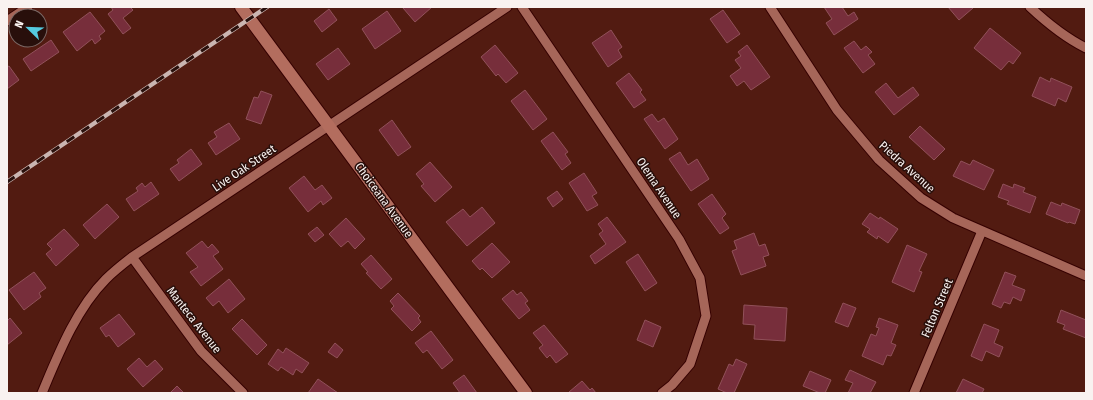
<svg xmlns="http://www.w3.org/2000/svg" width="1093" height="400" viewBox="0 0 1093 400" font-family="'Fira Sans Condensed',sans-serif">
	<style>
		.building { fill: #772e3b; stroke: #91515a }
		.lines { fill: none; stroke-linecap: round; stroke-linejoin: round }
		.street-casing { stroke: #350000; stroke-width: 11 }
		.secondary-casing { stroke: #350000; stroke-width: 14 }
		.street { stroke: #a66659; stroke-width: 9 }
		.secondary { stroke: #b36d5e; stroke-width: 12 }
		.rail-casing { stroke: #cab5b1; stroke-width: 4.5 }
		.rail { stroke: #280f0b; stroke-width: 3; stroke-dasharray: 9; stroke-linecap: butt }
		.labels { text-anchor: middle; stroke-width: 3; stroke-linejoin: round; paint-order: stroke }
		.street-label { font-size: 12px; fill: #f9f2f0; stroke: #280f0b }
	</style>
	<rect width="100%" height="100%" fill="#521b11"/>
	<path class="building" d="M111 7H130L133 10 123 18 131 28 123 34 108 14 113 10Z
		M405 7H432L415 22 403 8Z
		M824 7H842L848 16 854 12 858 19 834 35 826 23 832 19Z
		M948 7H972L973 8 959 20Z
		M329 9 337 20 322 32 314 21Z
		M723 10 740 34 727 43 710 19Z
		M387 11 401 31 375 49 362 29Z
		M90 12 105 31 99 36 101 39 95 44 92 39 77 51 63 32Z
		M990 28 1021 53 1013 64 1009 61 1001 70 974 48Z
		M611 30 622 47 618 50 622 57 608 67 592 43Z
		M51 40 59 52 31 71 23 59Z
		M854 41 861 50 866 46 872 52 868 55 875 64 863 73 844 48Z
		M495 45 518 73 506 83 498 74 496 76 481 57Z
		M747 45 770 77 751 90 744 81 737 86 730 76 741 68 735 60 741 56 738 52Z
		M338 48 350 64 328 80 316 64Z
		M9 66 19 80 7 89V67Z
		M629 73 642 90 640 92 646 100 634 108 616 83Z
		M1040 77 1050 82 1051 78 1072 87 1066 102 1058 98 1055 106 1032 96Z
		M886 83 898 98 913 87 919 95 894 115 875 92Z
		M525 90 547 119 533 130 511 101Z
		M261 91 272 95 261 124 246 119 254 97 258 98Z
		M652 114 658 122 664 118 678 139 665 149 644 119Z
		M392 120 411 147 398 156 379 130Z
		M229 123 240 139 216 155 208 143 217 137 214 132Z
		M920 126 945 149 934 160 909 137Z
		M553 132 568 152 565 154 571 163 562 170 541 141Z
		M191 149 202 164 179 181 170 169 179 163 177 160Z
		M680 152 688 165 697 159 709 179 691 191 669 159Z
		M973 160 994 170 984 190 953 176 961 161 970 165Z
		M430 162 452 187 435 202 421 186 424 184 416 174Z
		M584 173 597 193 592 196 598 205 587 211 569 183Z
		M304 176 315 190 322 185 332 198 323 205 321 201 308 212 289 188Z
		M151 182 159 194 134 211 126 199 138 191 136 188 142 183 145 187Z
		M1003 184 1013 188 1014 184 1025 188 1023 192 1036 197 1030 213 1007 204 1009 201 998 197Z
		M557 191 563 199 553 207 547 198Z
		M712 194 726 214 722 218 729 228 720 234 698 204Z
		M1051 202 1061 206 1062 203 1080 210 1075 224 1069 222 1068 223 1046 214Z
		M107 204 119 217 95 239 83 225Z
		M482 207 495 223 467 246 446 222 463 209 470 217Z
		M870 213 879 219 880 217 898 229 888 243 878 236 877 239 867 232 870 229 862 224Z
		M607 217 626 242 595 264 590 256 606 244 599 234 603 231 598 224Z
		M346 218 365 239 355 249 348 241 341 247 329 234Z
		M317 227 324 235 315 242 308 234Z
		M64 229 79 245 56 266 46 254 52 249 47 244Z
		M754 233 759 246 765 244 769 255 763 257 766 266 741 275 732 251 737 249 734 241Z
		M202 241 208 248 212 244 219 252 213 256 223 269 201 286 190 272 198 267 186 253Z
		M492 243 510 262 492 278 482 268 480 270 472 261Z
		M907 245 927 254 919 271 922 272 914 292 892 282Z
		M638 254 657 283 645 291 626 262Z
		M371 255 392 279 381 289 366 273 368 272 361 264Z
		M34 272 46 288 39 293 41 297 24 310 9 290Z
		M1005 272 1016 276 1012 285 1025 290 1021 301 1013 297 1010 304 1004 302 1001 308 992 304Z
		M229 279 245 299 228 313 219 301 213 306 206 298Z
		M513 290 517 295 521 292 528 301 525 303 530 310 519 319 502 299Z
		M398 293 420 316 418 318 421 322 412 331 391 309 394 306 390 301Z
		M843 303 856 308 848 327 835 322Z
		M744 305 787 308 785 341 754 339 755 325 743 324Z
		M1061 310 1086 320V338L1063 329 1065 325 1057 322Z
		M119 314 135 334 118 347 109 335 106 337 100 328Z
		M10 318 22 333 7 345V321Z
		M879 318 898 325 891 343 896 345 891 356 887 355 883 365 862 356 871 334 876 336 879 328 876 327Z
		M242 319 267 345 257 355 232 329Z
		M645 320 661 327 653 347 637 340Z
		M984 324 999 330 994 343 1003 347 999 357 986 351 982 361 971 356Z
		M544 325 568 354 556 363 550 355 547 358 539 348 543 345 533 333Z
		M431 331 453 360 442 369 427 350 423 353 415 343Z
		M335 343 343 350 337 358 328 352Z
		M286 348 309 363 302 373 296 369 293 375 281 367 278 371 268 364 278 349 283 353Z
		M139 358 147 367 155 360 163 369 143 387 127 369Z
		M736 359 747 364 734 393H727L718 389 729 364 733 366Z
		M850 370 876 382 870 393H848L853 383 845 380Z
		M810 371 831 380 825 393H820L803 386Z
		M464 375 477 393H460L453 383Z
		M318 379 338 393H308Z
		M963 379 984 389 982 393H956Z
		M582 381 590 390 592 388 596 393H571L569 392Z
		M177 386 184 393H170Z"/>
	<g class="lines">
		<g class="street-casing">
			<path id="street" d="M522 7 679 239 700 278 706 316 690 364 672 385 662 393
				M770 7 837 110 879 160 921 198 953 218 1086 276
				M1030 7C1046 22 1066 38 1086 48
				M7 21 28 7
				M132 257 201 351 243 393
				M42 393C58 355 76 309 106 279 114 271 123 264 132 257L507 7
				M914 393 982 231"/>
		</g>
		<g class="secondary-casing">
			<path id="secondary" d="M241 7 526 393"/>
		</g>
		<use href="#street" class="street"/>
		<use href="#secondary" class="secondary"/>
		<g class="rail-casing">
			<path id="rail" d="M7 182 267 7"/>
		</g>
		<use href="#rail" class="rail"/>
	</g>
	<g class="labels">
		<g class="street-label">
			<text transform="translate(907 167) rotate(42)" y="4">Piedra Avenue</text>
			<text transform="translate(244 168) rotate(-34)" y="4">Live Oak Street</text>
			<text transform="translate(659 188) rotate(56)" y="4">Olema Avenue</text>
			<text transform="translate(384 200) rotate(54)" y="4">Choiceana Avenue</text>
			<text transform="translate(937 308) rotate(-67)" y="4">Felton Street</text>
			<text transform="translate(194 320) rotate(52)" y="4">Manteca Avenue</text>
		</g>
	</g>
	<rect width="1093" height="400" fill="none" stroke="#f9f2f0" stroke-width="16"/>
	<g transform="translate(28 28) rotate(293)"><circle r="19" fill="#280f0b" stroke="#7c6a67"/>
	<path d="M0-3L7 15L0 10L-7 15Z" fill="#55cae0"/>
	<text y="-6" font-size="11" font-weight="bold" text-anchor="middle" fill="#f9f2f0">N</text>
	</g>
</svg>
